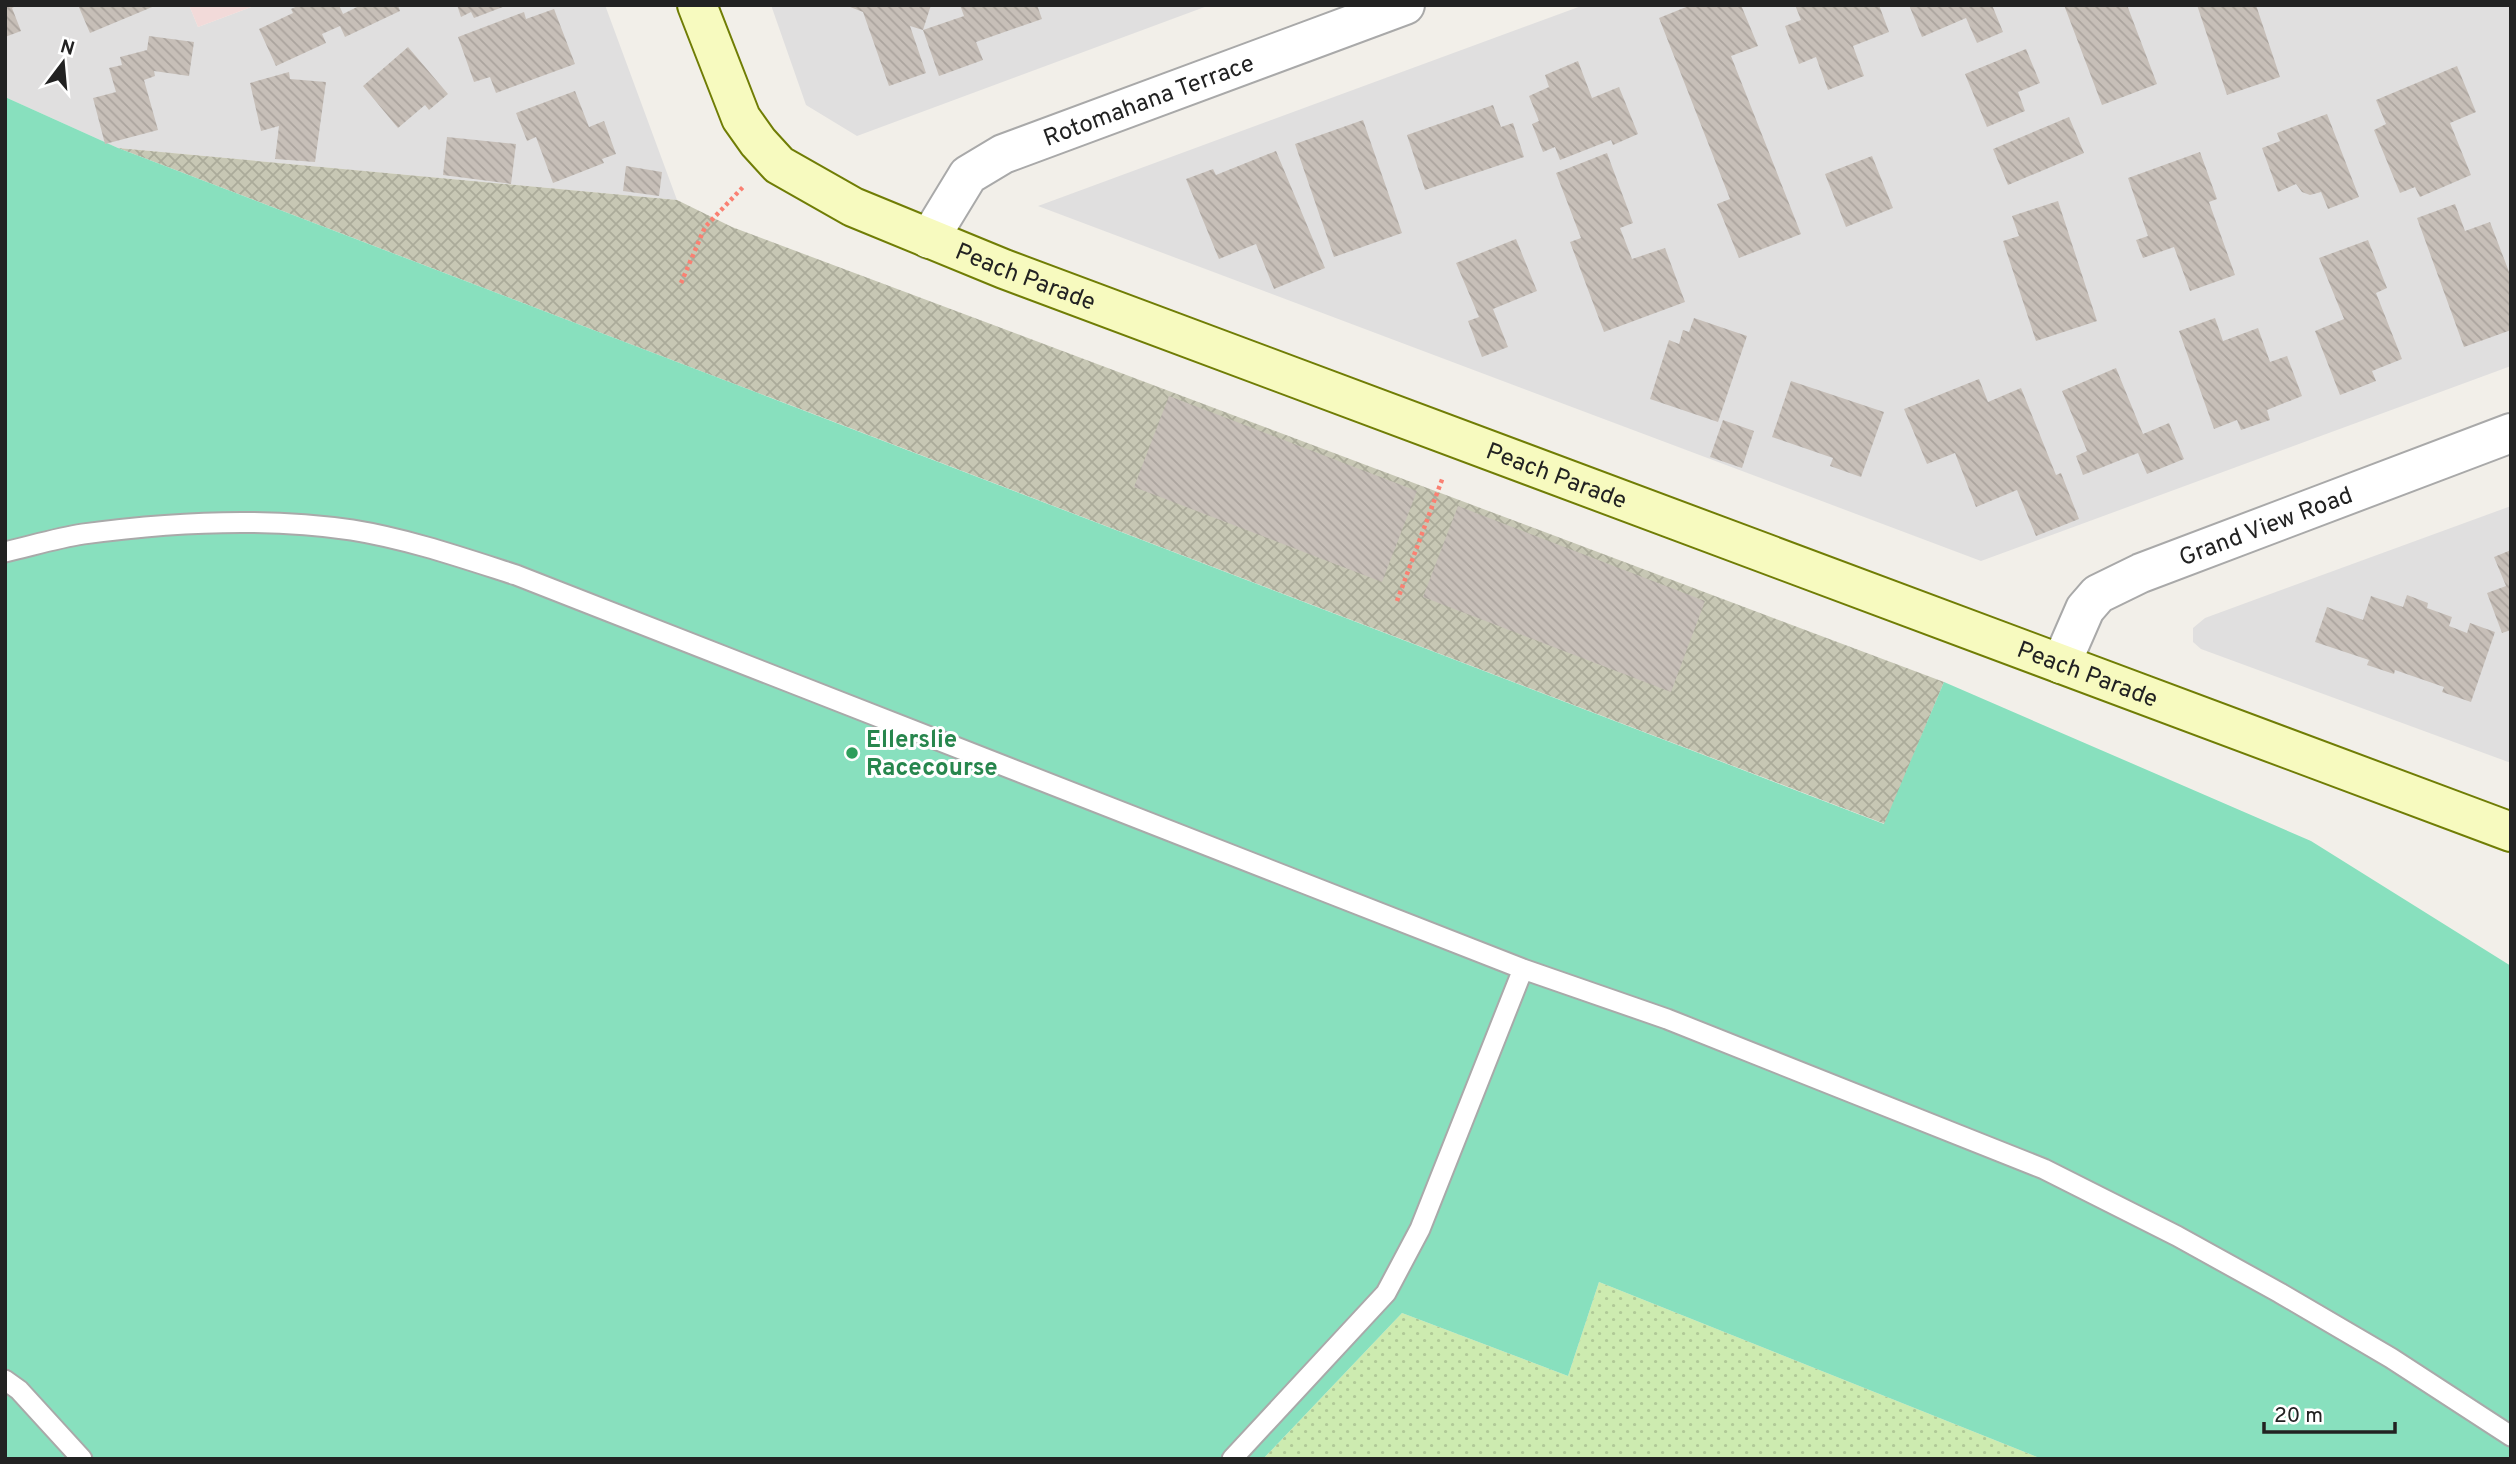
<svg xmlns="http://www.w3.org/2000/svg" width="2516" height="1464" viewBox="0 0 2516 1464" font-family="Overpass,sans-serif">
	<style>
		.residential { fill: #e0dfdf }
		.commercial { fill: #f2dad9 }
		.construction { fill: url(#construction-cross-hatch) }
		.grass { fill: url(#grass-dots) }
		.pitch { fill: #88e0be }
		.building { fill: url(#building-back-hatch) }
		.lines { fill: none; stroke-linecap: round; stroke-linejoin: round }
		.lane-casing { stroke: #a9a9a9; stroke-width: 23 }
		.street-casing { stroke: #a9a9a9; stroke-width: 42 }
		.secondary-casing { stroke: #707d05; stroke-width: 42 }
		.path { stroke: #fa8072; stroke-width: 4.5; stroke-dasharray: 3.5 3.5; stroke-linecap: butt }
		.lane { stroke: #fff; stroke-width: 19 }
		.street { stroke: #fff; stroke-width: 38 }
		.secondary { stroke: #f7fabf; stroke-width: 38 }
		.leisure-dot { fill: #2e9e5b; stroke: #fff; stroke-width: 2.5 }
		.labels { text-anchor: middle; stroke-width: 6; stroke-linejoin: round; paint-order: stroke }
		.street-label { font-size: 24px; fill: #222; stroke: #fff }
		.leisure-label { font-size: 24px; font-weight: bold; fill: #27864d; stroke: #fff; text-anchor: start }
	</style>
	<defs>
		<pattern id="construction-cross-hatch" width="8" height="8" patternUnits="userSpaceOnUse" patternTransform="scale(1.75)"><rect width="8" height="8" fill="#c7c7b4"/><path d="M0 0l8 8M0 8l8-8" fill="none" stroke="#abab9a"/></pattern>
		<pattern id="grass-dots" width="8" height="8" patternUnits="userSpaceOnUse" patternTransform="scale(1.75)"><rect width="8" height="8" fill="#cdebb0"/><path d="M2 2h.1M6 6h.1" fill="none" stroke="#b0c997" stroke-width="1.8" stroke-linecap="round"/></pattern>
		<pattern id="building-back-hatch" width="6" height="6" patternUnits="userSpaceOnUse" patternTransform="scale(1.75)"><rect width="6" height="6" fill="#c7bfb8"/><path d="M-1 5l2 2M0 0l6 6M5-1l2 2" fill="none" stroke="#aba49e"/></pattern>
	</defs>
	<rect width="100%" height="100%" fill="#f2efe9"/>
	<path class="residential" d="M5 5H189L198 27 257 5H605L677 200 118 148 5 97Z
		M771 5H1210L857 136 806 105Z
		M1584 5H2511V366L1981 561 1038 206Z
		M2511 506V763L2201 649 2193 642V628L2205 618Z"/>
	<path class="commercial" d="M189 5H257L198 27Z"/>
	<path class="construction" d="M118 148 677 200 732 227 1944 682 1885 824Z"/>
	<path class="grass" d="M1599 1282 2042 1459H1263L1402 1313 1568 1376Z"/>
	<path class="pitch" d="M5 97 118 148 1884 824 1944 682 2311 841 2511 966V1459H2042L1599 1282 1568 1376 1402 1313 1263 1459H5Z"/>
	<path class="building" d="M5 5H18L12 8 21 31 5 37Z
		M78 5H157L90 33Z
		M300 5H339L343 14 361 5H398L400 11 345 37 340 26 322 34 326 43 276 66 259 29 293 13 291 9Z
		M457 5H508L474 18 471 12 461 17Z
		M845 5H931L923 30 910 26 926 73 889 86 863 12Z
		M960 5H1037L1042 19 976 42 983 60 939 76 923 30 964 16Z
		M1691 5H1741L1758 46 1731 56 1801 234 1739 258 1717 204 1730 199 1659 18Z
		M1795 5H1879L1889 32 1853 46 1864 76 1828 90 1816 57 1799 64 1785 26 1801 20Z
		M1909 5H1992L2003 32 1977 43 1966 18 1922 37Z
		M2064 5H2127L2157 84 2102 105Z
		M2197 5H2256L2280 77 2227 95Z
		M554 9 575 64 496 93 490 77 474 82 458 37 524 12 526 19Z
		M149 36 194 42 189 76 154 71 155 76 144 80 158 130 105 144 93 98 116 92 109 68 122 65 120 57 147 50Z
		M408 47 448 94 429 110 425 105 398 128 363 86Z
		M2026 49 2040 83 2018 92 2025 111 1987 127 1965 74Z
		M1578 61 1592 98 1619 87 1638 134 1613 145 1611 140 1560 160 1555 147 1543 152 1532 124 1539 121 1529 96 1549 87 1545 75Z
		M2457 66 2476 112 2450 123 2471 175 2420 197 2415 187 2400 193 2374 130 2386 124 2376 100Z
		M289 72 290 79 326 82 315 162 275 159 279 126 261 131 250 83Z
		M575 91 589 127 604 121 616 154 602 159 604 163 553 183 536 137 527 141 516 113Z
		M1493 105 1501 127 1513 123 1524 157 1425 190 1407 135Z
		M2327 114 2359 197 2328 209 2321 192 2310 195 2302 192 2296 184 2278 192 2262 148 2280 141 2277 133Z
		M2069 117 2084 153 2008 185 1993 149Z
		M1363 120 1402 233 1334 257 1295 144Z
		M447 137 516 144 511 184 443 175Z
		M1276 151 1325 268 1274 289 1256 244 1219 259 1186 179 1213 169 1216 175Z
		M2200 152 2217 199 2209 202 2235 275 2190 291 2174 247 2143 258 2136 240 2148 236 2128 178Z
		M1607 153 1633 223 1620 228 1632 259 1665 248 1685 302 1604 332 1570 242 1581 238 1556 173Z
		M1872 156 1893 208 1846 227 1825 174Z
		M626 166 662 172 659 196 623 191Z
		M2058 201 2097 321 2036 341 2003 241 2019 236 2012 216Z
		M2455 204 2465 231 2490 222 2511 277V330L2464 347 2417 218Z
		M1516 239 1537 291 1493 309 1508 347 1482 357 1468 321 1479 317 1456 263Z
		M2368 240 2387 288 2376 293 2402 359 2372 371 2376 381 2340 395 2315 331 2344 319 2319 258Z
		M1694 318 1747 336 1718 422 1650 399 1669 340 1679 344 1683 330 1689 332Z
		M2215 318 2223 341 2258 328 2270 362 2287 356 2302 396 2267 410 2270 420 2241 430 2237 420 2214 429 2179 331Z
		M2116 368 2143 434 2169 423 2184 459 2147 474 2138 453 2083 475 2076 456 2087 451 2062 391Z
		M1979 379 1988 402 2021 388 2056 475 2061 473 2079 519 2036 536 2017 490 1976 507 1955 453 1927 464 1904 409Z
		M1791 381 1884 412 1861 477 1830 466 1833 458 1772 437Z
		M1169 396 1417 491 1382 582 1134 487Z
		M1723 420 1754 431 1742 468 1710 457Z
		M1458 506 1705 601 1671 692 1423 597Z
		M2511 550V630L2502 633 2487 593 2506 586 2494 557Z
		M2407 595 2428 603 2427 608 2452 617 2449 626 2467 633 2470 623 2495 632 2471 702 2442 692 2444 687 2395 670 2394 674 2367 665 2369 660 2315 642 2327 607 2363 620 2371 596 2403 607Z"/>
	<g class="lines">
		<g class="lane-casing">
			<path id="lane" d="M5 552C31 546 57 538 83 534 171 522 264 517 352 530 408 539 463 558 516 575L1523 969 1667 1019 2044 1169 2177 1236 2280 1293 2391 1358 2511 1436
				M5 1380 19 1390 82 1459
				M1232 1459 1386 1293 1420 1229 1523 969"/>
		</g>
		<g class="street-casing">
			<g id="street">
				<path id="s1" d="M929 239 968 175 1003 154 1405 5"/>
				<path id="s2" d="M2061 664 2085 609 2098 594 2141 573 2511 433"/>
			</g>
		</g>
		<g class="secondary-casing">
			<g id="secondary">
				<path id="s3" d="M697 5 741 118 758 142 779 165 853 207 1004 269 2511 832"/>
			</g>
		</g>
		<path class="path" d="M681 283 705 227 744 186
			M1397 601 1443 477"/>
		<use href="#lane" class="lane"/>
		<use href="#street" class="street"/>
		<use href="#secondary" class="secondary"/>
	</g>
	<circle class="leisure-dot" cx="852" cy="753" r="7"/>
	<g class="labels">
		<g class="street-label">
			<text dy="8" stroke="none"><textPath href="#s1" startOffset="271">Rotomahana Terrace</textPath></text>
			<text dy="8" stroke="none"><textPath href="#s3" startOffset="453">Peach Parade</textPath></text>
			<text dy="8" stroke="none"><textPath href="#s3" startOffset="1020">Peach Parade</textPath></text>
			<text dy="8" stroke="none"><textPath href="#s2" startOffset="261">Grand View Road</textPath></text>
			<text dy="8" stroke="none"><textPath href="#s3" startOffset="1587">Peach Parade</textPath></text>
		</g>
		<g class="leisure-label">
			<text x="866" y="747">Ellerslie<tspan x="866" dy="28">Racecourse</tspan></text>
		</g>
	</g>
	<rect width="2516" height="1464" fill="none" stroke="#222222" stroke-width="14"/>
	<g transform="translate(63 63) rotate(16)" stroke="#ffffff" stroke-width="5" paint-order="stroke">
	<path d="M0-5L12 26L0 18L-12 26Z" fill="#222222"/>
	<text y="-10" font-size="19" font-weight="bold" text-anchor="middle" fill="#222222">N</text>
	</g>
	<path d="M2264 1422v10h131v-10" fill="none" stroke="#222222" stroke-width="3.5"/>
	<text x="2274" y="1422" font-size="21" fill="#222222" stroke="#ffffff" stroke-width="5" paint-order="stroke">20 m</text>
</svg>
